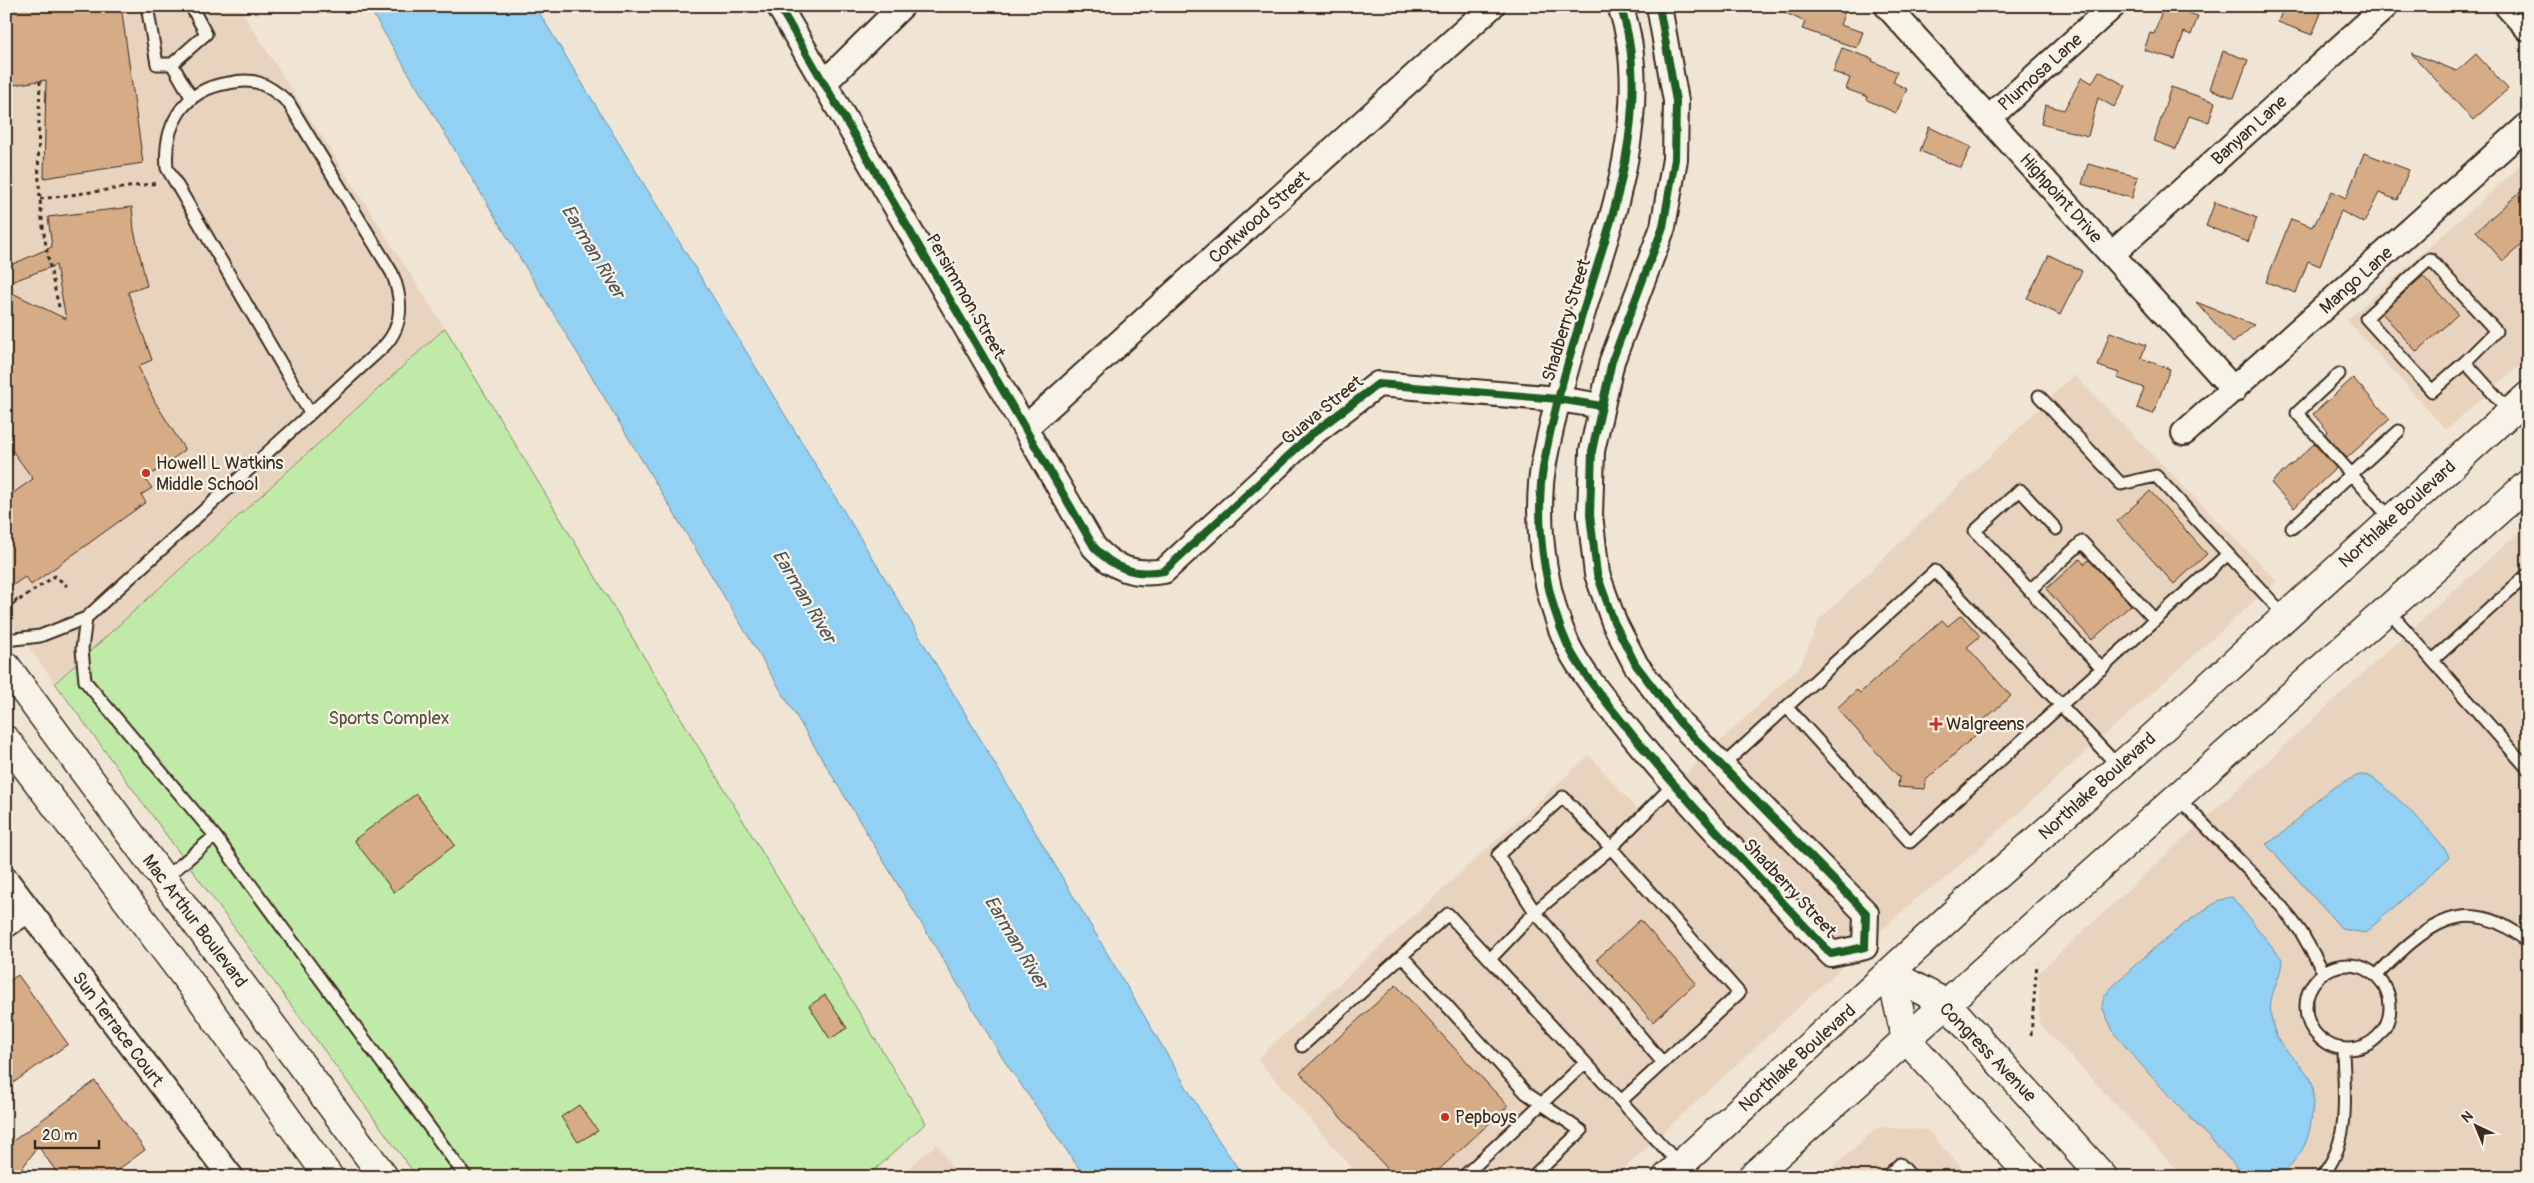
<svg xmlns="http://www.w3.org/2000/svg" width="2534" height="1183" viewBox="0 0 2534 1183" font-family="Pangolin,sans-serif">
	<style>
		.built { fill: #e8d4be }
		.green { fill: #c0eaa7; stroke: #7e8a62 }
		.water { fill: #92d1f3; stroke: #6f8e9e }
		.building { fill: #d6ac87; stroke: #3b2a1e }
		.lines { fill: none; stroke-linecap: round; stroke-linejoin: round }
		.service-casing { stroke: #3b2a1e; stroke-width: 15 }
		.minor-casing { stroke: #3b2a1e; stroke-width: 28 }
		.tertiary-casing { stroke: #3b2a1e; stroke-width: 31 }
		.secondary-casing { stroke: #3b2a1e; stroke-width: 31 }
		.path { stroke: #3b2a1e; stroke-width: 3; stroke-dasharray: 4 4; stroke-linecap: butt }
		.service { stroke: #f7f3e8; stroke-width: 11 }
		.minor { stroke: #f7f3e8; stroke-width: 24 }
		.tertiary { stroke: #f7f3e8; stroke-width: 28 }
		.secondary { stroke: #f7f3e8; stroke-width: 28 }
		.cycleway-casing { stroke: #f7f3e8; stroke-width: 11 }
		.cycleway { stroke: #1b5e20; stroke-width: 8 }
		.poi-dot { fill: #c8321e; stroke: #f7f3e8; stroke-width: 2 }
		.labels { text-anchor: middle; stroke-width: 4.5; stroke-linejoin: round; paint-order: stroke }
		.street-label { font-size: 18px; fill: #3b2a1e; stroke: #f7f3e8 }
		.poi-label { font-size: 18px; fill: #3b2a1e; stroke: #f7f3e8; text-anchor: start }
		.park-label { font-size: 18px; fill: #565039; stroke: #f7f3e8 }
		.water-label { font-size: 19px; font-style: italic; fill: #515453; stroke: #f7f3e8 }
	</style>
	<rect width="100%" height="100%" fill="#f0e5d5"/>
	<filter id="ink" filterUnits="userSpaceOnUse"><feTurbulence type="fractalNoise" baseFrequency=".02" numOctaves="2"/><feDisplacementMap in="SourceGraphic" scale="10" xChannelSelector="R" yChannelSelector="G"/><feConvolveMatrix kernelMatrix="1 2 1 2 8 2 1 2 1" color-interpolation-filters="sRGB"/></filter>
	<g filter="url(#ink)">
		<path class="built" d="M6 6H238L445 328 55 683 6 617Z
			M2528 159V358L2446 430 2347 320Z
			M2074 375 2277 581 1940 883 1920 895 1615 1177H1360L1257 1059 1589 755 1642 815 1800 666 1820 619Z
			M2528 524V1177H2184L2039 1023V972L2363 673Z
			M1878 1127 1927 1130 1970 1177H1822Z
			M937 1143 958 1177H899Z"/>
		<path class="green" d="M445 328 926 1123 867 1177H417L55 683Z"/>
		<path class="water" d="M368 6H535L892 590 1213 1132 1244 1177H1085L1003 1059Z
			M2359 775C2363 775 2367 775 2371 777 2385 785 2447 843 2449 858L2365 933 2342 929 2266 844C2287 833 2301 814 2319 798 2331 788 2345 781 2359 775Z
			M2232 897 2282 959C2281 985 2264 994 2273 1026 2279 1051 2298 1058 2310 1078 2315 1086 2313 1096 2313 1104 2310 1140 2305 1153 2278 1177H2246L2150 1075 2114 1033 2102 1007C2103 1002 2103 997 2107 993 2122 974 2211 896 2232 897Z"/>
		<path class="building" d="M6 6H121L143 163 44 178 46 80 6 86Z
			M1771 6H1847L1840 25 1863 32 1857 48 1802 29 1805 22Z
			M2164 6 2198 16 2191 35 2184 32 2175 59 2144 50 2150 33 2154 34Z
			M2284 6H2304L2321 13 2312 35 2278 22Z
			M1842 48 1873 59 1872 61 1897 72 1893 82 1907 89 1896 113 1867 100 1868 97 1846 89 1850 78 1833 72Z
			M2223 51 2248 60 2234 98 2210 89Z
			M2411 53 2457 71 2476 54 2508 89 2473 120Z
			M2099 71 2126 86 2114 107 2098 98 2088 136 2041 124 2045 105 2064 110 2082 77 2092 83Z
			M2171 87 2215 102 2209 122 2189 116 2176 149 2154 141Z
			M1929 127 1971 147 1961 168 1920 151Z
			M2364 153 2409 170 2397 200 2379 193 2364 223 2341 211 2320 266 2308 261 2296 293 2266 282 2291 219 2313 227 2332 191 2346 198Z
			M2088 164 2138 177 2132 198 2082 184Z
			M2528 185V239L2503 261 2476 231Z
			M2215 202 2257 218 2248 242 2206 226Z
			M132 207 134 230 147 286 128 292 152 360 138 366 155 402 185 450 145 479 152 488 141 495 146 502 31 585 25 577 6 590V498L33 479 6 442V290L66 319 56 265 6 284V267L52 247 48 217Z
			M2049 255 2082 271 2060 315 2027 298Z
			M2423 276 2458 314 2417 352 2382 313Z
			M2196 302 2254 325 2233 343Z
			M2110 332 2146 345 2141 358 2170 369 2153 414 2137 408 2144 388 2117 378 2119 373 2098 366Z
			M2353 378 2390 419 2347 458 2325 434 2328 431 2313 414Z
			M2314 444 2336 468 2294 508 2271 483Z
			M2150 491 2207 554 2174 584 2117 521Z
			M2080 559 2084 564 2089 560 2131 605 2092 640 2046 589Z
			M1961 615 1980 636 1967 647 2011 696 1977 726 1980 731 1926 780 1925 789 1898 787 1899 777 1837 708 1857 690 1860 693 1942 620 1948 626Z
			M416 794 455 845 394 892 354 840Z
			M1640 920 1696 983 1653 1022 1597 959Z
			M18 975 68 1044 6 1088V983Z
			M1396 985 1508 1106 1431 1177H1395L1300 1073Z
			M825 995 847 1028 830 1039 809 1006Z
			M95 1081 145 1150 108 1177H60L38 1146 16 1177H6V1146Z
			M579 1105 598 1131 578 1142 561 1117Z"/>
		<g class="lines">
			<g class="service-casing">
				<path id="service" d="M147 6 157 64H172L206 34 191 6
					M172 64 191 97
					M2465 362 2432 391 2366 318 2430 259 2496 331 2465 362 2510 412
					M2339 374 2297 413 2392 520
					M2039 396 2121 484 2156 476 2285 616
					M2292 528 2399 431
					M2056 529 2020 490 1975 531 2102 669
					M2030 590 2082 542 2155 620
					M2388 610 2528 769
					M86 618 381 349C404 328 403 300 392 273L288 102C279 94 270 87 259 83 250 80 238 81 229 83 184 89 163 125 167 168L310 413
					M6 640 40 636 86 618 82 649 85 681 215 836 466 1177
					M2433 660 2528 574
					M1787 707 1910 842 2228 554
					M1721 767 1935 571 2119 767
					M2178 798 2272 894 2301 932 2323 971
					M164 879 215 836
					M1402 956 1526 1093 1581 1131 1532 1177
					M1490 959 1535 912 1611 848 1673 785
					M2306 1007a42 42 0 1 1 84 0a42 42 0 1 1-84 0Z
					M2377 975C2424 927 2465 889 2528 942
					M1302 1046 1448 914 1680 1165
					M1621 1101 1739 993 1611 848 1563 797 1498 855 1535 912 1663 1063
					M1463 1177 1585 1063
					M1886 1177 1900 1164 1912 1177
					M2321 1177C2352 1142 2344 1092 2343 1049"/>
			</g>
			<g class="minor-casing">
				<path id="minor" d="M779 6 1094 547C1114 569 1135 576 1164 571L1312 434 1378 384 1558 399 1602 406
					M1620 6C1647 80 1626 175 1603 247 1586 303 1567 359 1554 416 1549 439 1543 461 1541 484 1537 537 1546 598 1568 646 1583 676 1613 710 1634 737 1696 813 1764 882 1831 954L1865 947 1866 913 1680 723 1636 665 1614 622 1597 574 1590 515 1592 451 1612 361 1663 227 1675 159 1676 101 1659 6
					M1887 6 2234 390
					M2507 6 2528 29
					M824 83 902 6
					M1989 118 2113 6
					M2112 254 2386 6
					M1025 428 1492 6
					M2184 433 2528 125
					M6 880 231 1177
					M6 925 28 910"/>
			</g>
			<g class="tertiary-casing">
				<path id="tertiary" d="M6 666 384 1177
					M6 740 190 983 329 1177
					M1891 974 1947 1004 2103 1177
					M1891 974 1906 1039 2032 1177"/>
			</g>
			<g class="secondary-casing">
				<path id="secondary" d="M1667 1177 1965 903 2143 746 2528 396
					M1752 1177 2528 484"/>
			</g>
			<path class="path" d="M40 81C39 120 37 159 40 199 43 237 51 274 60 311
				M40 199 158 183
				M6 586 17 602
				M6 609 55 576 67 586
				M2031 1035 2037 963"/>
			<use href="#service" class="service"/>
			<use href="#minor" class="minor"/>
			<use href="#tertiary" class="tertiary"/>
			<use href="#secondary" class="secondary"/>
			<g class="cycleway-casing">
				<path id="cycleway" d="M779 6 1094 547C1114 569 1135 576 1164 571L1312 434 1378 384 1558 399 1602 406
					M1620 6C1647 80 1626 175 1603 247 1586 303 1567 359 1554 416 1549 439 1543 461 1541 484 1537 537 1546 598 1568 646 1583 676 1613 710 1634 737 1696 813 1764 882 1831 954L1865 947 1866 913 1680 723 1636 665 1614 622 1597 574 1590 515 1592 451 1612 361 1663 227 1675 159 1676 101 1659 6"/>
			</g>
			<use href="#cycleway" class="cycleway"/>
		</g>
	</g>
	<g class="poi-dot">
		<circle cx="146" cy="473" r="5"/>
		<path d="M1933.5 716.5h5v5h5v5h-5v5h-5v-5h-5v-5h5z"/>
		<circle cx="1445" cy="1117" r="5"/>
	</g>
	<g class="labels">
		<g class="street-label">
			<text transform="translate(2040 72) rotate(-42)" y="6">Plumosa Lane</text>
			<text transform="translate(2249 130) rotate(-42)" y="6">Banyan Lane</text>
			<text transform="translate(2061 198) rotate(48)" y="6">Highpoint Drive</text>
			<text transform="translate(1259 217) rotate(-42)" y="6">Corkwood Street</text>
			<text transform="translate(2356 280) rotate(-42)" y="6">Mango Lane</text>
			<text transform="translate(966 296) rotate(60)" y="6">Persimmon Street</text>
			<text transform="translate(1566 320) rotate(-73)" y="6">Shadberry Street</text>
			<text transform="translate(1322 410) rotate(-39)" y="6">Guava Street</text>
			<text transform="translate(2397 514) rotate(-42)" y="6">Northlake Boulevard</text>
			<text transform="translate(2097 786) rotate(-42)" y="6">Northlake Boulevard</text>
			<text transform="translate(1790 888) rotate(47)" y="6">Shadberry Street</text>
			<text transform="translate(195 921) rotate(53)" y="6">Mac Arthur Boulevard</text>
			<text transform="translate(118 1029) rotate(53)" y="6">Sun Terrace Court</text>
			<text transform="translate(1988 1052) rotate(46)" y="6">Congress Avenue</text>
			<text transform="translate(1797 1058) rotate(-42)" y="6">Northlake Boulevard</text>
		</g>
		<g class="poi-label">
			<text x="156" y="469">Howell L Watkins<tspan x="156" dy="21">Middle School</tspan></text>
			<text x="1946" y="730">Walgreens</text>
			<text x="1455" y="1123">Pepboys</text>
		</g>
		<g class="park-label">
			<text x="389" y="724">Sports Complex</text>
		</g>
		<g class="water-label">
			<text transform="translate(594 251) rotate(59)" y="7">Earman River</text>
			<text transform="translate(805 596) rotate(59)" y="7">Earman River</text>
			<text transform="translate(1017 942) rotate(59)" y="7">Earman River</text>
		</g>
	</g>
	<rect width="2534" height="1183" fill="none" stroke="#f7f3e8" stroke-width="25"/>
	<rect x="12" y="12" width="2509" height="1158" fill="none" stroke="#3b2a1e" stroke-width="2" filter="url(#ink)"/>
	<g transform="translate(2476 1126) rotate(316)" stroke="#f7f3e8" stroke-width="4" paint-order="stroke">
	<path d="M0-4L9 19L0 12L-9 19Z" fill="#3b2a1e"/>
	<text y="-8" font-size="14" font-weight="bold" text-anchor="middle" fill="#3b2a1e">N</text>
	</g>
	<path d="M35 1140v8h64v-8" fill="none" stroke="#3b2a1e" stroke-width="2.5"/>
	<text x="42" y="1140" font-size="15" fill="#3b2a1e" stroke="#f7f3e8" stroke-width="4" paint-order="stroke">20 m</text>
</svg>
